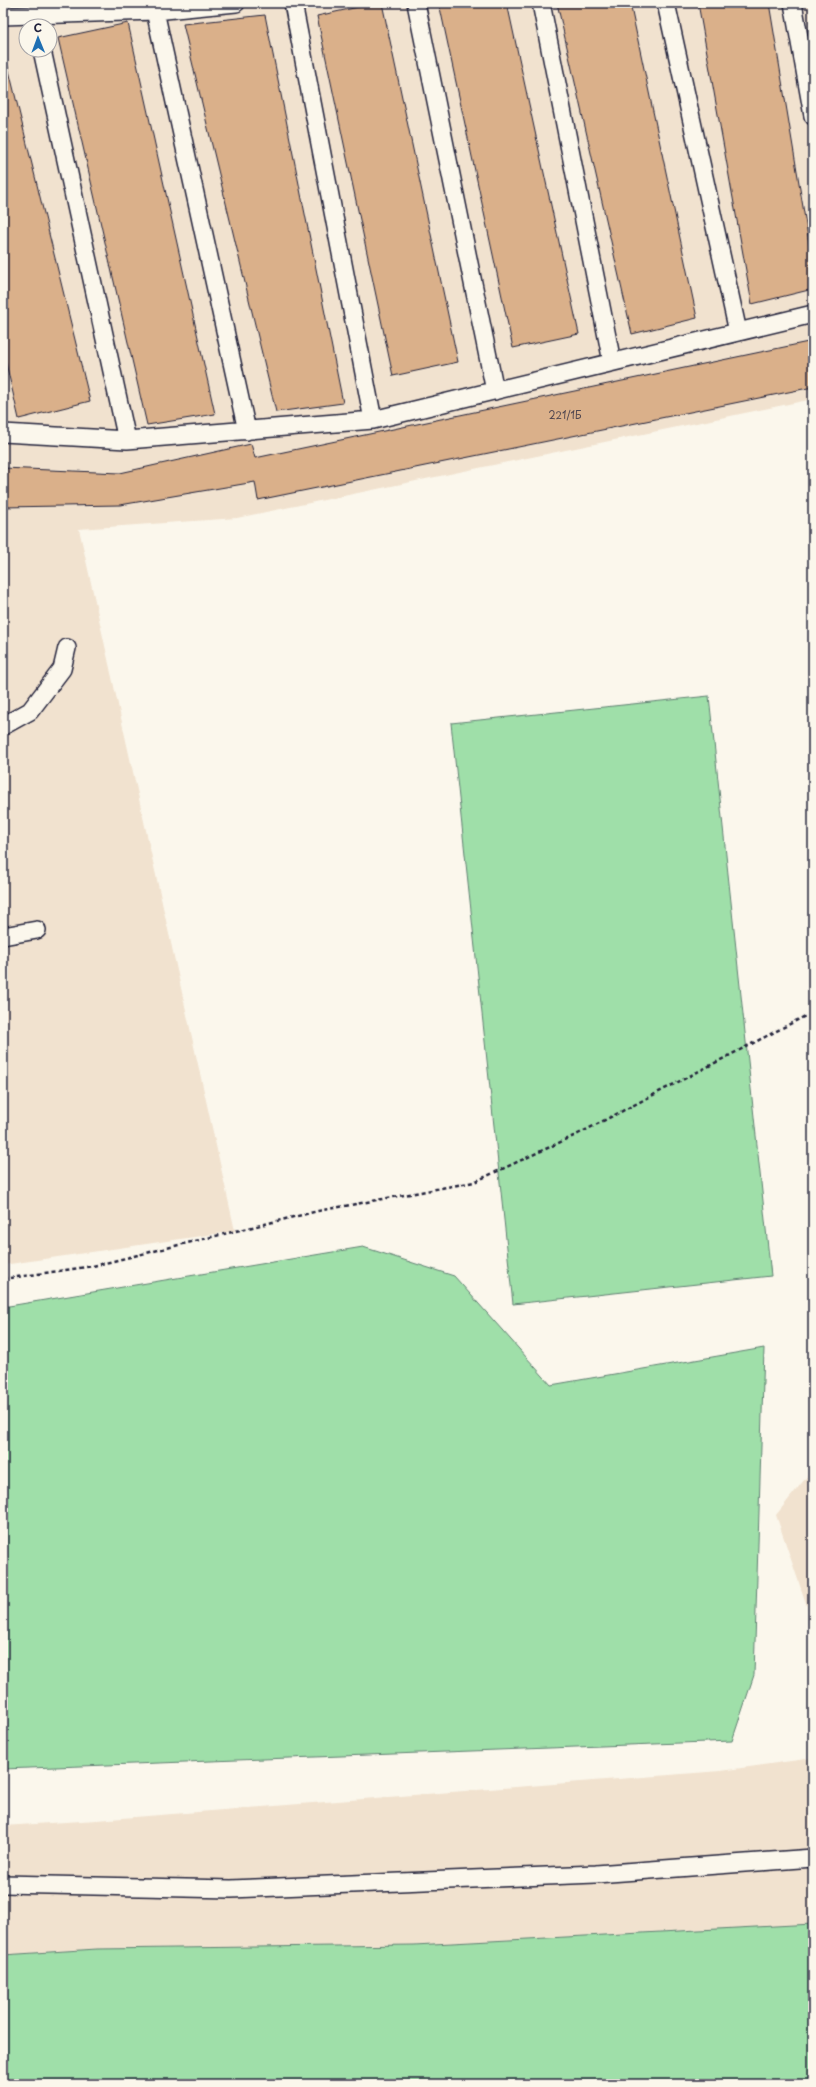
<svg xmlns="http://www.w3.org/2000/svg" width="816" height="2087" viewBox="0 0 816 2087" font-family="'Playpen Sans',sans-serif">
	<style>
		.built { fill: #f1e2cf; fill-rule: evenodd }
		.green { fill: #9fdfa9; stroke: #608072 }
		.building { fill: #dab08a; stroke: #22223b }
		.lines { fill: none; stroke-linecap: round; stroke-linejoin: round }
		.lane-casing { stroke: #22223b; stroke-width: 20 }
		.path { stroke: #22223b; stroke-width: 2.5; stroke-dasharray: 4 3; stroke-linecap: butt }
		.lane { stroke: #fbf7ec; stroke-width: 17 }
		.labels { text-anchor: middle; stroke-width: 3; stroke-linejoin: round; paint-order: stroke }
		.number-label { font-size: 10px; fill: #50464f }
	</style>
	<rect width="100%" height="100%" fill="#fbf7ec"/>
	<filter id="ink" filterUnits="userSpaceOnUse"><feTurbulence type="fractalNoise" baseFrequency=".025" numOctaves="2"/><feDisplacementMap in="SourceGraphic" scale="8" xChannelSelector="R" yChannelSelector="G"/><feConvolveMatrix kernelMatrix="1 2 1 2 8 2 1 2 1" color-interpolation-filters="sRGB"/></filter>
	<g filter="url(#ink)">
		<path class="built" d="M3 3H813V399L237 518 79 529 235 1231 3 1265ZM26 26H50V50H26Z
			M813 1469V1624L776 1515Z
			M813 1758V1924L414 1945 97 1949 3 1955V1826L97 1820 720 1771Z"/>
		<path class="green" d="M709 696 771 1276 513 1304 451 723Z
			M363 1247 454 1276 551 1385 764 1348 754 1675 732 1741 3 1769V1307Z
			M813 1924V2084H3V1955L97 1949 414 1945Z"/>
		<path class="building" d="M377 3H382L458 362 393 376 317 16Z
			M439 3H507L579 334 513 348Z
			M557 3H630L697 318 632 334Z
			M698 3H769L813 267V289L752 304Z
			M265 15 343 403 276 412 183 24Z
			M128 23 215 414 147 425 58 38Z
			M3 46 90 401 19 419 3 350Z
			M813 341V387L258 500 255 482 120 505 3 507V468L120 473 251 444 255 458Z"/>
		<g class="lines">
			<g class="lane-casing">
				<path id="lane" d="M293 3 373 420
					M416 3 495 391
					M541 3 612 362
					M666 3 738 332
					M793 3 813 116
					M155 11 247 431
					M3 16 155 11 236 3
					M42 50 127 440
					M3 433 127 440 373 420 813 314
					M3 726 30 711 62 669 67 648
					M3 936 37 930
					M3 1884 231 1889 596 1874 813 1858"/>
			</g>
			<path class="path" d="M3 1279 93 1266 318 1211 474 1182 578 1134 813 1012"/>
			<use href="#lane" class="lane"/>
		</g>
	</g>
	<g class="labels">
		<g class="number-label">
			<text x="565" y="419">221/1Б</text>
		</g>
	</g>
	<rect width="816" height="2087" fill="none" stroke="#fbf7ec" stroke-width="16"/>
	<rect x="8" y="8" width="800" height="2071" fill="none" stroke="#22223b" stroke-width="1.5" filter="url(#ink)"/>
	<g transform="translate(38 38) rotate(359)"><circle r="19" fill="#fbf7ec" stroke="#a4a2a5"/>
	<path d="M0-3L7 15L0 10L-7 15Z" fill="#1f6fb2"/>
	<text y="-6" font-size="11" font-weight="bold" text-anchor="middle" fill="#22223b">С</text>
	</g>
</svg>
